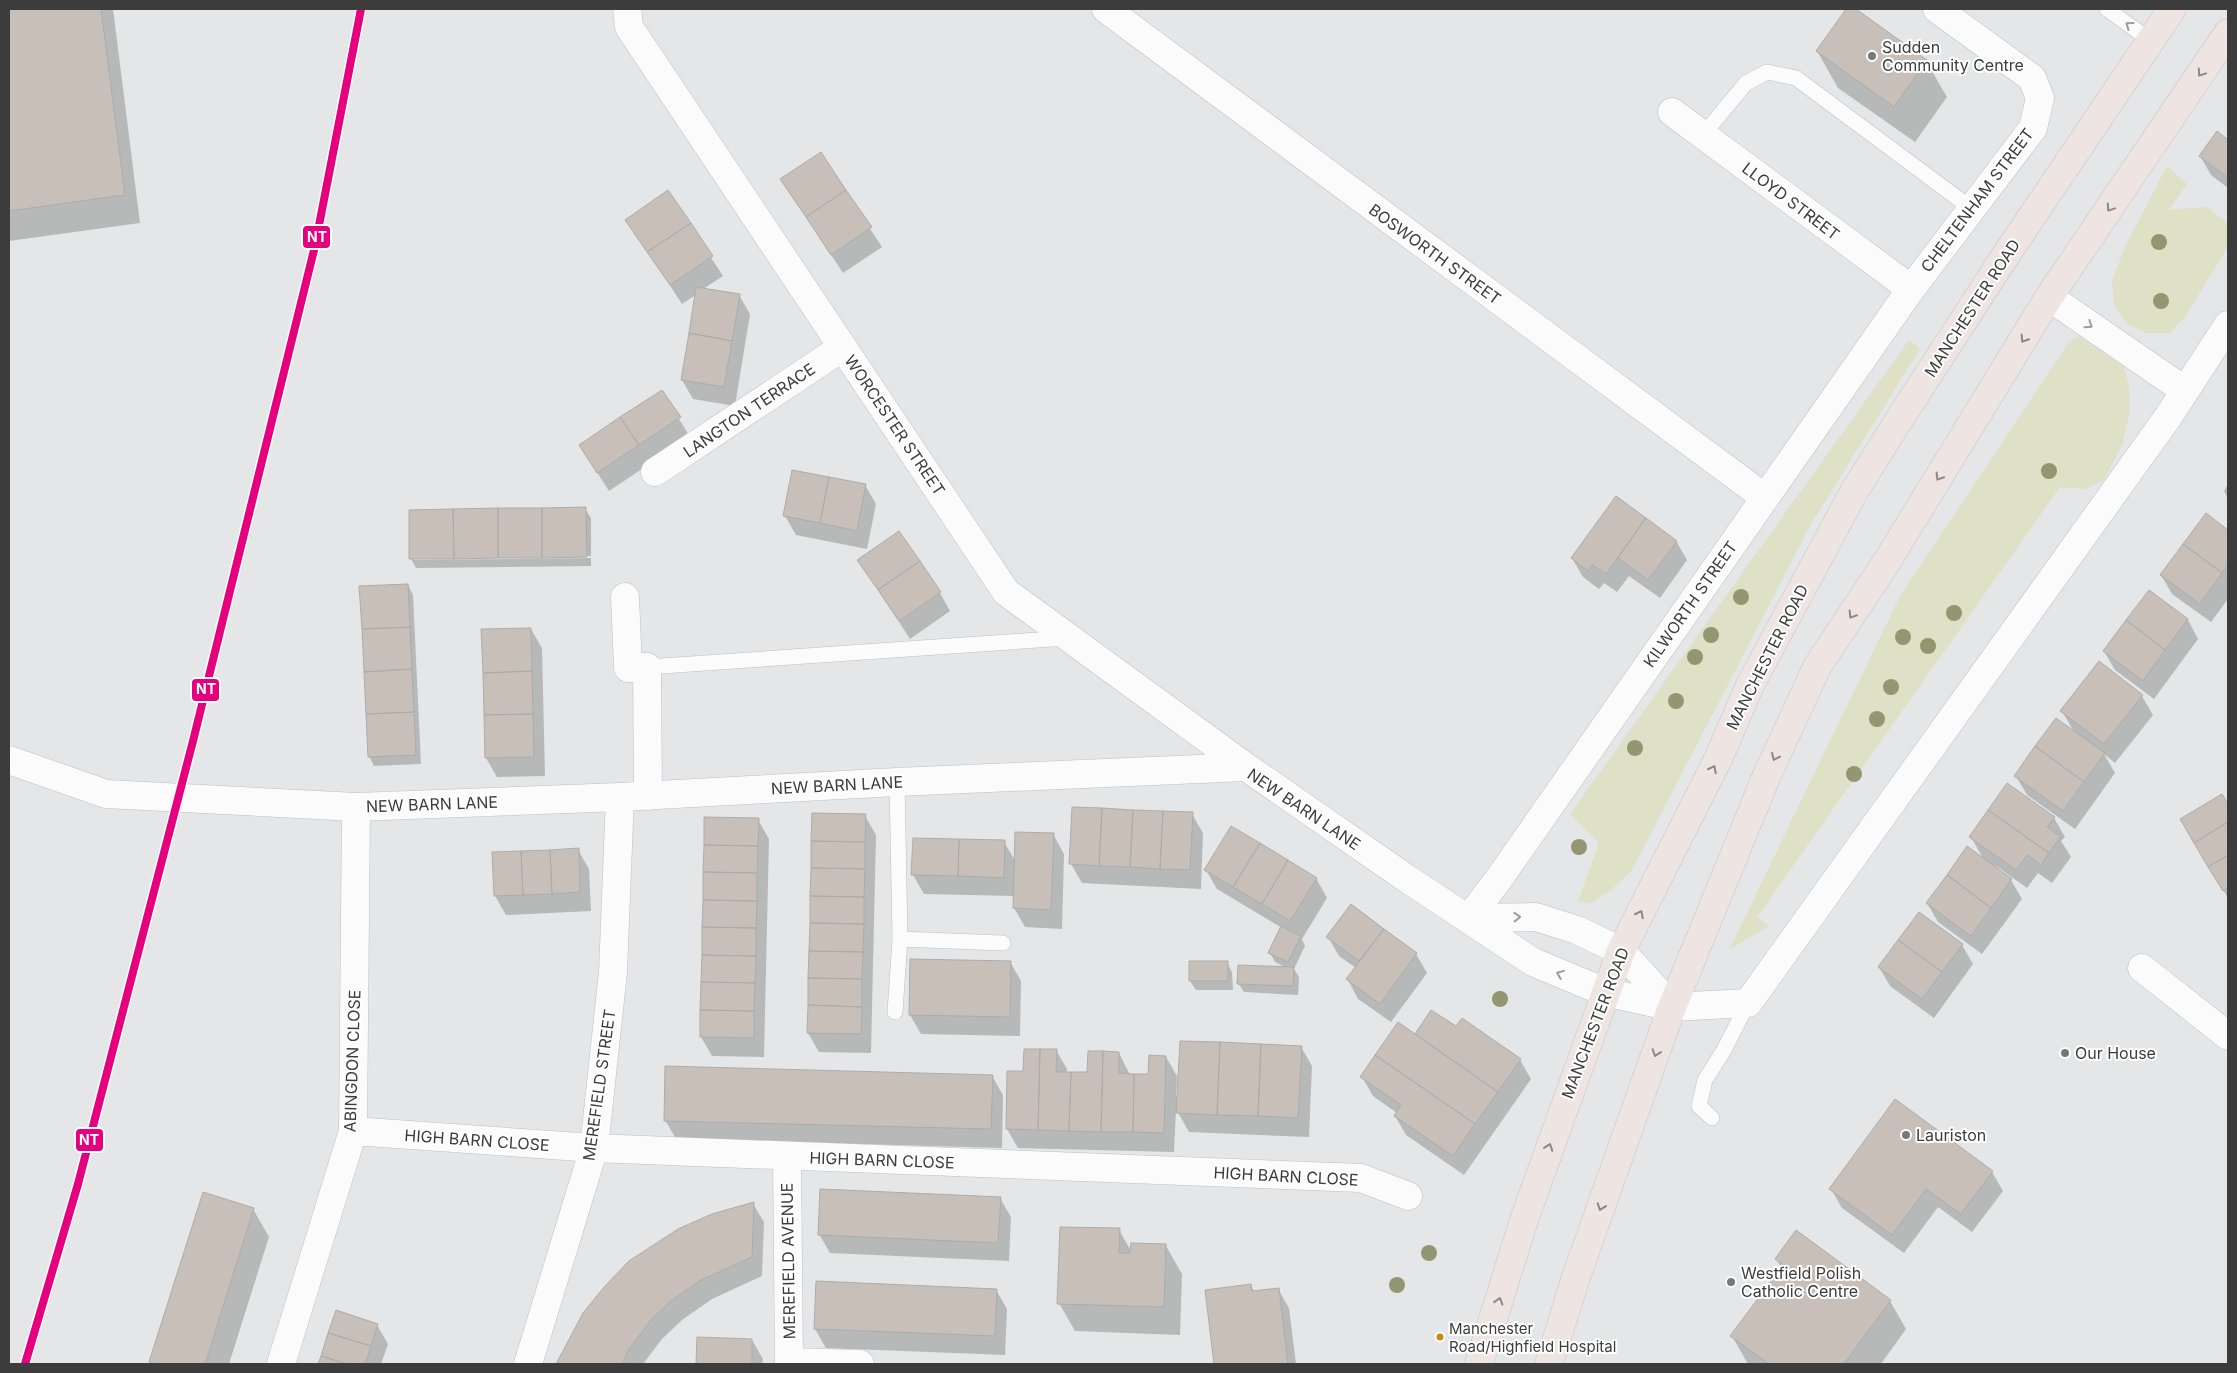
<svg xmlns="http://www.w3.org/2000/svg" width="2237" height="1373" viewBox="0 0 2237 1373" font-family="Inter,sans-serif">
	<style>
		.grass { fill: #dee1c6 }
		.shadow { fill: #0003 }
		.building { fill: #c8c0b8; stroke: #acacac }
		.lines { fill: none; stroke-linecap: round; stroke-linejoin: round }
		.lane-casing { stroke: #bebfc0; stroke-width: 16 }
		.street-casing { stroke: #bebfc0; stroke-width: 29 }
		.highway-casing { stroke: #c3c4c4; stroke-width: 29 }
		.lane { stroke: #fbfbfb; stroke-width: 15 }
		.street { stroke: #fbfbfb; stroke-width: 28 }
		.highway { stroke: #eee4e1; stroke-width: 28 }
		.rail-1-casing { stroke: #fff; stroke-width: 11 }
		.rail-1 { stroke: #e5007d; stroke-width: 8 }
		.tree { fill: #939670 }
		.oneway { stroke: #9c9c9c }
		.oneway2 { stroke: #8c8887 }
		.poi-dot { fill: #777878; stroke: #fff; stroke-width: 2 }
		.bus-dot { fill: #c88c0f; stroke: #fff; stroke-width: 2 }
		.labels { text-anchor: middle; stroke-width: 4; stroke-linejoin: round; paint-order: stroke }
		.bus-label { font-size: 15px; fill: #3c3c3d; stroke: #fff; text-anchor: start }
		.poi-label { font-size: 16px; fill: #3c3c3d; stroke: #fff; text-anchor: start }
		.street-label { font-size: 16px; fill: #3c3c3d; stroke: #fff }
		.line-badge { stroke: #fff; stroke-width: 2 }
		.badge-label { font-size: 14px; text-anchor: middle; font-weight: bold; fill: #fff }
	</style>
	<rect width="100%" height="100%" fill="#e5e6e7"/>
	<path class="grass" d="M2167 166 2187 184 2169 210 2207 207 2228 223V247L2184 318 2170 333H2146L2126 323 2114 304 2112 281 2125 247Z
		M2079 336 2124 367 2129 386 2130 412 2122 445 2104 480 2085 489 2060 487 1757 917 1769 926 1729 950 1900 596 2069 342Z
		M1909 340 1920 349 1811 524 1632 870 1610 891 1590 904 1578 901 1599 843 1570 814Z"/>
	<path class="shadow" d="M9 9H113L140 223 9 241Z
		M1848 9H1854L1926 61 1947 97 1915 142 1838 88 1817 51Z
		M2228 140V188L2211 175 2200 156Z
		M821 154 882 247 843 273 782 180Z
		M668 192 723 276 703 289 739 295 750 314 735 406 693 399 682 380 697 294 682 304 627 220Z
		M662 391 690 437 609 491 580 446Z
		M2228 484V499L2224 491Z
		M865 485 876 504 867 549 796 535 785 516Z
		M1616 498 1676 541 1687 560 1660 598 1629 576 1617 592 1604 583 1599 589 1583 577 1572 558Z
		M585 509 591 518V556L414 558V560L591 558V566L416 568 411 559 410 511Z
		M2206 514 2228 531V599L2211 622 2172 594 2161 575Z
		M859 560 940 593 950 611 910 639Z
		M408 585 413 595 421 764 374 766 369 756Z
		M2149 591 2188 620 2198 639 2154 699 2115 670 2104 651Z
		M531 629 542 648 545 776 497 777 486 758Z
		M2142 696 2153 715 2115 763 2104 754 2115 773 2075 829 2027 795 2016 776 2074 732 2062 711Z
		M2222 796 2228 807V898L2192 838Z
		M1192 814 1203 833 1201 889 1082 883 1071 864Z
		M865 816 876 835 871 1053 819 1052 808 1033Z
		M2054 818 2065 837 2061 841 2071 857 2052 883 2038 873 2027 888 1996 866 1994 868 2011 880 2022 899 1982 954 1938 922 1927 903 1984 860 1971 837Z
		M758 820 769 839 764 1057 712 1056 701 1037Z
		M1053 834 1064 854 1062 929 1025 927 1014 908V896L924 894 913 875 1004 842 1016 862Z
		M578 850 589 869 591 911 506 915 495 896Z
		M1206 870 1316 878 1327 898 1302 939 1305 946 1294 969 1299 977 1298 995 1244 992 1238 983 1287 968 1275 962 1270 953 1282 928 1217 889Z
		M1351 905 1416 954 1427 973 1391 1022 1358 999 1348 980 1356 968 1339 956 1328 937Z
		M1962 945 1973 964 1934 1018 1890 986 1879 967Z
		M1010 962 1021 981 1020 1036 921 1034 910 1015Z
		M1227 962 1232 972 1233 990H1196L1190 981Z
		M1456 1028 1520 1060 1531 1079 1464 1175 1406 1135 1395 1116 1397 1113 1373 1096 1362 1077 1415 1036Z
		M1301 1047 1312 1066 1309 1137 1189 1132 1176 1109 1174 1152 1018 1148 1007 1129 1008 1072 1024 1073 1056 1050 1067 1069V1073L1088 1074 1119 1053 1130 1075 1150 1076 1166 1057 1177 1076 1176 1097H1178Z
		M992 1076 1003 1095 1002 1148 676 1139 665 1120Z
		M1992 1172 2003 1191 1972 1232 1938 1207 1904 1253 1842 1208 1831 1189Z
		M1000 1198 1011 1217 1009 1261 830 1253 819 1234Z
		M753 1204 764 1222 762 1276 712 1299 682 1320 662 1339 643 1364H557L561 1356Z
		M253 1209 269 1237 229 1364H152L151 1362Z
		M1119 1230 1131 1251 1166 1246 1182 1274 1180 1335 1075 1331 1059 1303Z
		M1796 1232 1890 1301 1906 1329 1881 1364H1748L1732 1336 1782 1269 1777 1260Z
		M1251 1285 1254 1292 1278 1289 1289 1308 1296 1364H1215L1206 1291Z
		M996 1290 1007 1309 1005 1355 826 1348 815 1329Z
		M337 1311 377 1325 388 1344 381 1364H320Z
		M698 1339 752 1340 763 1359 762 1364H697Z"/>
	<path class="building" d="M9 9H101L125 195 9 211Z
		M1846 9H1856L1927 60 1894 107 1816 51Z
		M2217 131 2227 139 2228 138V178L2199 156Z
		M821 152 846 190 806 217 780 179Z
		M668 190 691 223 647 252 625 220Z
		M846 190 872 227 831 255 806 217Z
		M691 223 713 256 670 285 647 252Z
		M696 287 740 294 732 341 689 333Z
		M689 333 732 341 724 387 681 380Z
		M662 390 681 417 639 445 620 417Z
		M620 417 639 445 597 473 579 445Z
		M792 470 829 477 820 523 783 516Z
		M829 477 866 484 857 531 820 523Z
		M1616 496 1646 518 1606 574 1592 565 1588 571 1571 558Z
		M586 507 587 557 542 558V508Z
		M498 508V558L454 559 453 509Z
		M498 508H542V558H498Z
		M453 509 454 559H409V510Z
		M2206 513 2228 530V565L2222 573 2183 544Z
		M1646 518 1677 541 1648 580 1618 558Z
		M899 531 920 561 878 590 857 560Z
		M2183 544 2222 573 2200 604 2160 575Z
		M920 561 941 592 899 621 878 590Z
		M408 584 410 627 362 629 359 586Z
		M2149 590 2188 619 2165 650 2126 620Z
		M2126 620 2165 650 2143 681 2103 651Z
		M410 627 412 669 364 672 362 629Z
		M531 628 532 671 483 673 481 629Z
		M2099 661 2143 695 2104 744 2060 711Z
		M412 669 414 712 366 714 364 672Z
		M532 671 533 714 484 715 483 673Z
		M414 712 416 755 368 757 366 714Z
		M533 714 534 757 485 758 484 715Z
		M2056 718 2105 753 2084 782 2035 746Z
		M2035 746 2084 782 2063 811 2014 776Z
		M2007 783 2055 817 2047 827 2061 837 2049 853 1988 810Z
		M2222 794 2228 804V822L2194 843 2180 819Z
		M1072 807 1102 808 1099 866 1069 864Z
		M1102 808 1133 810 1130 867 1099 866Z
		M1133 810 1163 811 1160 869 1130 867Z
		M1988 810 2049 853 2041 865 2027 855 2016 870 1969 837Z
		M1163 811 1193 812 1190 870 1160 869Z
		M812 813 866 814 865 842 811 841Z
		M704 817 759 818 758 846 704 845Z
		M2228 822V855L2208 867 2194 843Z
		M1231 826 1260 843 1233 887 1204 870Z
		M1015 832 1054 833 1051 910 1013 908Z
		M913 838 959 839 958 876 911 875Z
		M959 839 1005 840 1004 878 958 876Z
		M811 841 865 842V869L811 868Z
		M1260 843 1288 860 1262 904 1233 887Z
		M704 845 758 846 757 873 703 872Z
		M1967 846 2012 879 1991 908 1947 875Z
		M579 848 580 892 552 894 550 850Z
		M550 850 552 894 523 895 521 851Z
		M521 851 523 895 494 896 492 852Z
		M2228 855V888L2223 891 2208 867Z
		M1288 860 1317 878 1290 921 1262 904Z
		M811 868 865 869 864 897 810 896Z
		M703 872 757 873V901L703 900Z
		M1947 875 1991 908 1971 936 1926 903Z
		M810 896 864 897V924L810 923Z
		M703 900 757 901 756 928 702 927Z
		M1351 904 1384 929 1359 961 1326 937Z
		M1919 912 1963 944 1942 972 1898 940Z
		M810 923 864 924 863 952 809 951Z
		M1281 926 1301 936 1288 962 1268 953Z
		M702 927 756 928V956L702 955Z
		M1384 929 1417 953 1380 1004 1346 979Z
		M1898 940 1942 972 1922 999 1878 967Z
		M809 951 863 952 862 979 808 978Z
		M702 955 756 956 755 983 701 982Z
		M910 959 1011 961 1010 1017 909 1015Z
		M1189 961H1228V981H1189Z
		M1238 965 1294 967 1293 986 1237 984Z
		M808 978 862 979V1007L808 1005Z
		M701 982 755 983 754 1011 700 1010Z
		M808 1005 862 1007 861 1034 807 1033Z
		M700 1010 754 1011V1038L700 1037Z
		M1431 1010 1456 1026 1462 1018 1521 1059 1498 1092 1415 1034Z
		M1398 1022 1498 1092 1475 1124 1375 1055Z
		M1180 1041 1220 1042 1217 1115 1176 1113Z
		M1220 1042 1261 1044 1258 1116 1217 1115Z
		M1261 1044 1302 1046 1298 1118 1258 1116Z
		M1024 1049H1040L1038 1130 1006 1129 1007 1071H1023Z
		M1040 1049H1057L1056 1072H1071L1069 1131 1038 1130Z
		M1088 1051H1103L1101 1132 1069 1131 1071 1072H1087Z
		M1103 1051 1119 1052V1073L1134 1074 1133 1132H1101Z
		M1149 1055 1166 1056 1164 1133 1133 1132 1134 1074H1148Z
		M1375 1055 1475 1124 1453 1156 1394 1116 1401 1105 1360 1077Z
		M665 1066 993 1075 991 1129 664 1121Z
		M1895 1099 1993 1171 1961 1214 1926 1189 1892 1235 1829 1189Z
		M820 1189 1001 1197 998 1243 818 1235Z
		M203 1192 254 1208 205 1364H156L149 1362Z
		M754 1202 752 1257 701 1280 671 1301 651 1320 629 1349 622 1364H556L583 1313 605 1286 629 1261 678 1229 712 1214Z
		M1060 1227 1120 1228 1119 1253H1130L1131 1243 1166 1244 1164 1307 1057 1304Z
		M1796 1230 1891 1300 1844 1364H1769L1730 1336 1783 1265 1775 1259Z
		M816 1281 997 1289 995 1336 814 1329Z
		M1251 1284 1252 1291 1279 1288 1288 1364H1214L1205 1290Z
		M336 1310 378 1324 371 1346 328 1333Z
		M328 1333 371 1346 365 1364H347L321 1356Z
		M697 1337 752 1339V1364H696Z
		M321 1356 347 1364H318Z"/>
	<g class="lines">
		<g class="lane-casing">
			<path id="lane" d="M2107 9 2151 41
				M1703 135 1746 83 1767 72 1796 78 1972 209
				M647 667 1067 638
				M900 939 1003 943
				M895 1012 900 939 897 782
				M1712 1118 1699 1106 1705 1080 1724 1050 1748 1003"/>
		</g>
		<g class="street-casing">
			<path id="street" d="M627 9 629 27 1006 592 1246 767 1406 878 1533 962 1605 992 1672 1007 1748 1003 2168 417 2228 325
				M1106 9 1764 497
				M1672 112 1911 289
				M2049 297 2184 390
				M655 472 843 347
				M625 597 628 668 647 667 648 796
				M9 760 106 794 356 807 620 797 897 782 1246 767
				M1469 918 1498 880 1911 289 2033 128 2040 98 2032 78 1937 9
				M1469 918 1536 917 1577 930 1621 951 1672 1007
				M2142 968 2228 1036
				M353 1131 594 1148 1361 1178 1408 1196
				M787 1157 789 1364
				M789 1362 860 1364
				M281 1364 353 1131 356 807
				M528 1364 594 1148 613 972 620 797"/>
		</g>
		<g class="highway-casing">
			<path id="highway" d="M1479 1364 1525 1217 1621 951 1719 757 1750 685 1855 490 1904 412 2004 258 2172 9
				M1549 1364 1575 1280 1672 1007 1767 775 1817 667 1886 563 2049 297 2228 33"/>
		</g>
		<use href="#lane" class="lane"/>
		<use href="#street" class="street"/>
		<use href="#highway" class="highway"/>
		<g class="rail-1-casing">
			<path id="rail-1" d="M25 1364 78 1184 193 741 315 246 361 9"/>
		</g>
		<use href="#rail-1" class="rail-1"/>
	</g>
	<g class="tree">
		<circle cx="2159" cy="242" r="8"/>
		<circle cx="2161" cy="301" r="8"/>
		<circle cx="2049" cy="471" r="8"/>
		<circle cx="1741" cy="597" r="8"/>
		<circle cx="1954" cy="613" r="8"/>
		<circle cx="1711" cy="635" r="8"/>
		<circle cx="1903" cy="637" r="8"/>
		<circle cx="1928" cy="646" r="8"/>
		<circle cx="1695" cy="657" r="8"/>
		<circle cx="1891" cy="687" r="8"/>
		<circle cx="1676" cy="701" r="8"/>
		<circle cx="1877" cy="719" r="8"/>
		<circle cx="1635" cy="748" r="8"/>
		<circle cx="1854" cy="774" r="8"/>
		<circle cx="1579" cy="847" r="8"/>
		<circle cx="1500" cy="999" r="8"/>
		<circle cx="1429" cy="1253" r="8"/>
		<circle cx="1397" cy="1285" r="8"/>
	</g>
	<defs><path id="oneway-chevron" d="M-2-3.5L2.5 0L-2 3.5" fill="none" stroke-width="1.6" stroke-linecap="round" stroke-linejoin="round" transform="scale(1.25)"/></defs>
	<g class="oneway">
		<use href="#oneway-chevron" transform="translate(2129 25) rotate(-144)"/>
		<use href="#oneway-chevron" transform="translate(2089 325) rotate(35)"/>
		<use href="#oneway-chevron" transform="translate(1517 917) rotate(-2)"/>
		<use href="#oneway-chevron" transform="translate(1560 974) rotate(-158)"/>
	</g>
	<g class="oneway2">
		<use href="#oneway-chevron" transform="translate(2201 73) rotate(124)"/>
		<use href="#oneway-chevron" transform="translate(2110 208) rotate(124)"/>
		<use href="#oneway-chevron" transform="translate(2024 339) rotate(122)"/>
		<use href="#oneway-chevron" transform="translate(1939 477) rotate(122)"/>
		<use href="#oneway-chevron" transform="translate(1852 615) rotate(123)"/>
		<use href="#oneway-chevron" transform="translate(1775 757) rotate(115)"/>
		<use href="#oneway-chevron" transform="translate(1713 769) rotate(-63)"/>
		<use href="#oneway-chevron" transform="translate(1640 914) rotate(-63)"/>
		<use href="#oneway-chevron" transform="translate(1656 1053) rotate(109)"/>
		<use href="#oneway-chevron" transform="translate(1549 1147) rotate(-70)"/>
		<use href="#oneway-chevron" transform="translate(1601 1207) rotate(109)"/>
		<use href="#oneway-chevron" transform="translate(1499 1301) rotate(-73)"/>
	</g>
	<g class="poi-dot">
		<circle cx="1872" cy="56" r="5"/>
		<circle cx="2065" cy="1053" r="5"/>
		<circle cx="1906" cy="1135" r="5"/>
		<circle cx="1731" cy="1282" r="5"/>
	</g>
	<circle class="bus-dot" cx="1440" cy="1337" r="4.5"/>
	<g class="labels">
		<g class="bus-label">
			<text x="1449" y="1334">Manchester<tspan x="1449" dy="18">Road/Highfield Hospital</tspan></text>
		</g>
		<g class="poi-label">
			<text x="1882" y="53">Sudden<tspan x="1882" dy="18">Community Centre</tspan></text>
			<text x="2075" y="1059">Our House</text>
			<text x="1916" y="1141">Lauriston</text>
			<text x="1741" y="1279">Westfield Polish<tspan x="1741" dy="18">Catholic Centre</tspan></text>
		</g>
		<g class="street-label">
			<text transform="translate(1977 200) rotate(-53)" y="6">CHELTENHAM STREET</text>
			<text transform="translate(1791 201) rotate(37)" y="6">LLOYD STREET</text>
			<text transform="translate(1435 254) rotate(36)" y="6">BOSWORTH STREET</text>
			<text transform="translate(1972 308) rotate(-57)" y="6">MANCHESTER ROAD</text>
			<text transform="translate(749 410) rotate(-34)" y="6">LANGTON TERRACE</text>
			<text transform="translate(895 425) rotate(56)" y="6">WORCESTER STREET</text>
			<text transform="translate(1690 604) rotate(-55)" y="6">KILWORTH STREET</text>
			<text transform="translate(1767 657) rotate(-63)" y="6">MANCHESTER ROAD</text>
			<text transform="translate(837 785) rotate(-3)" y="6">NEW BARN LANE</text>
			<text transform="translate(432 804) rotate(-2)" y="6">NEW BARN LANE</text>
			<text transform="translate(1304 809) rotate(34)" y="6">NEW BARN LANE</text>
			<text transform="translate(1595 1023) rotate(-69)" y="6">MANCHESTER ROAD</text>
			<text transform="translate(352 1061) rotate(-88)" y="6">ABINGDON CLOSE</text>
			<text transform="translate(599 1085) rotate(-82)" y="6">MEREFIELD STREET</text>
			<text transform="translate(477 1140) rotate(4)" y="6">HIGH BARN CLOSE</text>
			<text transform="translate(882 1160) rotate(2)" y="6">HIGH BARN CLOSE</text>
			<text transform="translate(1286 1176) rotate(3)" y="6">HIGH BARN CLOSE</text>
			<text transform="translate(788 1261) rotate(-91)" y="6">MEREFIELD AVENUE</text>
		</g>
	</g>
	<g class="line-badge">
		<rect x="302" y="225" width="29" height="24" rx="5" fill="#e5007d"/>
		<rect x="191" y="678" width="29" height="24" rx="5" fill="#e5007d"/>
		<rect x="75" y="1128" width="29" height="24" rx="5" fill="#e5007d"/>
	</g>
	<g class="badge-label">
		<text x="317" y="242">NT</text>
		<text x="206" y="694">NT</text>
		<text x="89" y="1145">NT</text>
	</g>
	<rect width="2237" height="1373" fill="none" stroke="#3c3c3d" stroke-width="20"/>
</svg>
